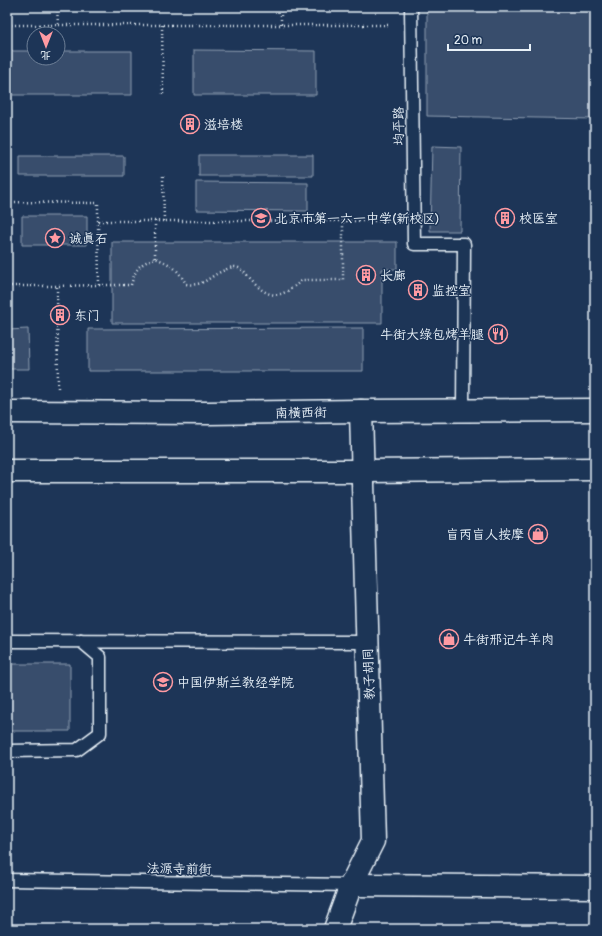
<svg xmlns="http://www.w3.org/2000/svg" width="602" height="936" viewBox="0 0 602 936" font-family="Pangolin,'LXGW WenKai TC',sans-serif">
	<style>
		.green { fill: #374d6c; stroke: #909fb2 }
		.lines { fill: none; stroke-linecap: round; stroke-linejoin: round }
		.service-casing { stroke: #e8f1f8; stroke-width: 15 }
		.minor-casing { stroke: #e8f1f8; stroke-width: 25 }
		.tertiary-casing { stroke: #e8f1f8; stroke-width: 25 }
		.secondary-casing { stroke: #e8f1f8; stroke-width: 25 }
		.path { stroke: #e8f1f8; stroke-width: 2.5; stroke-dasharray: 1 3; stroke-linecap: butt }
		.service { stroke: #1d3557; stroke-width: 12 }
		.minor { stroke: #1d3557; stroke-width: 22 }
		.tertiary { stroke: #1d3557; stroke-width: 22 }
		.secondary { stroke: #1d3557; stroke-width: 22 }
		.labels { text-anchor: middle; stroke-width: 3; stroke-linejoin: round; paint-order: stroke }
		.poi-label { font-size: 13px; fill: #e8f1f8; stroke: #1d3557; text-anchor: start }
		.street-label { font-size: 13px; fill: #e8f1f8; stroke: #1d3557 }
	</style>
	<rect width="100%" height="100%" fill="#1d3557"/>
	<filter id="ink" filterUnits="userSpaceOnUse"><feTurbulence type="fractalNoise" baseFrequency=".025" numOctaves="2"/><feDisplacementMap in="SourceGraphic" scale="8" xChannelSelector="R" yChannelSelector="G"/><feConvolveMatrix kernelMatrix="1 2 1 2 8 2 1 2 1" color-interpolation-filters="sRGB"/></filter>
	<g filter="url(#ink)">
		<path class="green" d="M427 7H595V119L427 116Z
			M194 50 316 51V95H194Z
			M11 51H34V58H58V51H132V95H11Z
			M432 146 461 147 460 231H430Z
			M199 155H313V176H199Z
			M20 156H124V176H20Z
			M196 182 308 183V211L196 210Z
			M22 216H87V245H22Z
			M112 242H397V269H382V323H112Z
			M363 328V371H88V329Z
			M28 329 29 369H7V330Z
			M7 664H70V731H7Z"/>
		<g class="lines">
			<g class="service-casing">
				<path id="service" d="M411 7 414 244H464L463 410
					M7 641 367 642
					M7 751 77 750 100 733V657L81 641
					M7 880 351 885"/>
			</g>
			<g class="minor-casing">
				<path id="minor" d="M351 885 595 887"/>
			</g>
			<g class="tertiary-casing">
				<path id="tertiary" d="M335 929 351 885 373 841 361 411"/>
			</g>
			<g class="secondary-casing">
				<path id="secondary" d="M7 412 208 413 361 411 595 410
					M7 471H362L595 469"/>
			</g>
			<path class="path" d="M57 7 58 24
				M281 7V25
				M7 25H391
				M162 25 163 95
				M163 176 164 221
				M7 202 98 203V221
				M155 221V258
				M99 285H131C136 268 138 265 155 258 171 264 178 269 186 284 204 287 209 276 225 270 227 269 231 267 234 267 241 267 244 272 248 277 268 299 279 301 302 280H343V221
				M7 286H57
				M58 388 57 286 99 285 98 221H394"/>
			<use href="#service" class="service"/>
			<use href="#minor" class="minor"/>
			<use href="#tertiary" class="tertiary"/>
			<use href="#secondary" class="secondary"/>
		</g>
	</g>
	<defs>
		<g id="building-ring" transform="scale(1)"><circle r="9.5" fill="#1d3557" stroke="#ff9aa2" stroke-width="1.5"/><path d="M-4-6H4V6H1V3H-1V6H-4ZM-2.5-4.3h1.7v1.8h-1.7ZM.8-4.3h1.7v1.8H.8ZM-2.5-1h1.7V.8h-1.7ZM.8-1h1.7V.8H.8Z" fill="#ff9aa2"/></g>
		<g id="school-ring" transform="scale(1)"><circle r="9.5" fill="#1d3557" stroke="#ff9aa2" stroke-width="1.5"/><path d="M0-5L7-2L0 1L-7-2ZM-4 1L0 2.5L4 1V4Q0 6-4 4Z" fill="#ff9aa2"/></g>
		<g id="sight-ring" transform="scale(1)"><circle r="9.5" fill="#1d3557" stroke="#ff9aa2" stroke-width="1.5"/><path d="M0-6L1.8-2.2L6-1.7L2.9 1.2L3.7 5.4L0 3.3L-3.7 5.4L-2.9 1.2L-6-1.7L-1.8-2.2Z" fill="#ff9aa2"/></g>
		<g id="restaurant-ring" transform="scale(1)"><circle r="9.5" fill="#1d3557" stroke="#ff9aa2" stroke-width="1.5"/><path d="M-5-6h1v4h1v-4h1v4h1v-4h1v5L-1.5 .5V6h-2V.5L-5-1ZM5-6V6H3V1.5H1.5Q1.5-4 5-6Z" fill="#ff9aa2"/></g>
		<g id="shop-ring" transform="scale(1)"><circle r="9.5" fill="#1d3557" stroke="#ff9aa2" stroke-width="1.5"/><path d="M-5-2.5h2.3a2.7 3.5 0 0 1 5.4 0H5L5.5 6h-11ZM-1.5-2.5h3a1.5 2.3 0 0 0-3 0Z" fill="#ff9aa2"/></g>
		<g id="university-ring" transform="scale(1)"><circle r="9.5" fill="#1d3557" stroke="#ff9aa2" stroke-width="1.5"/><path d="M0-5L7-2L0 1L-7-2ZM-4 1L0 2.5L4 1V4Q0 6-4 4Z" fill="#ff9aa2"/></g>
	</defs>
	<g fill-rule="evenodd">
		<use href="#building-ring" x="190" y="124"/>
		<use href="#school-ring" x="261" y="218"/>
		<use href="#building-ring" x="505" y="218"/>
		<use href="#sight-ring" x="55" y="238"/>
		<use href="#building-ring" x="366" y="275"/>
		<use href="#building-ring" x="418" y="290"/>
		<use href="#building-ring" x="60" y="315"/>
		<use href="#restaurant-ring" x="498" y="334"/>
		<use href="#shop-ring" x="538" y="534"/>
		<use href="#shop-ring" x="449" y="639"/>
		<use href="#university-ring" x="163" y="682"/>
	</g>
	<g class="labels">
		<g class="poi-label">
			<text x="204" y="129">滋培楼</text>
			<text x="275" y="223">北京市第一六一中学(新校区)</text>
			<text x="519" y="223">校医室</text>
			<text x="69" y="243">诚真石</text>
			<text x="380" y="280">长廊</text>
			<text x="432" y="295">监控室</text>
			<text x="74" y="320">东门</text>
			<text x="484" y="339" text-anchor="end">牛街大绿包烤羊腿</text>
			<text x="524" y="539" text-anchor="end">盲丙盲人按摩</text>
			<text x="463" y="644">牛街邢记牛羊肉</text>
			<text x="177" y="687">中国伊斯兰教经学院</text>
		</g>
		<g class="street-label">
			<text transform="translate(398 126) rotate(-91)" y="5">均平路</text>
			<text transform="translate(301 412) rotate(-1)" y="5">南横西街</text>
			<text transform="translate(368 674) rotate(-92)" y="5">教子胡同</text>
			<text transform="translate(179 868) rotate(1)" y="5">法源寺前街</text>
		</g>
	</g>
	<rect width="602" height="936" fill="none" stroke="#1d3557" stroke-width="24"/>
	<rect x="12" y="12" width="578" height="912" fill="none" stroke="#e8f1f8" stroke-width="1.5" filter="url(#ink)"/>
	<g transform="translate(46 46) rotate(180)"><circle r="19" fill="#1d3557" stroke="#6e8097"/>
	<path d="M0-3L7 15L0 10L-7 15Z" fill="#ff9aa2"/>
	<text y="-6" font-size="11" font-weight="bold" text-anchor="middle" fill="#e8f1f8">北</text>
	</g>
	<path d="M448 44v6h82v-6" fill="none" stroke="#e8f1f8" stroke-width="2"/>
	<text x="454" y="44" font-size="12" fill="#e8f1f8" stroke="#1d3557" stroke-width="3" paint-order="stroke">20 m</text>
</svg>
